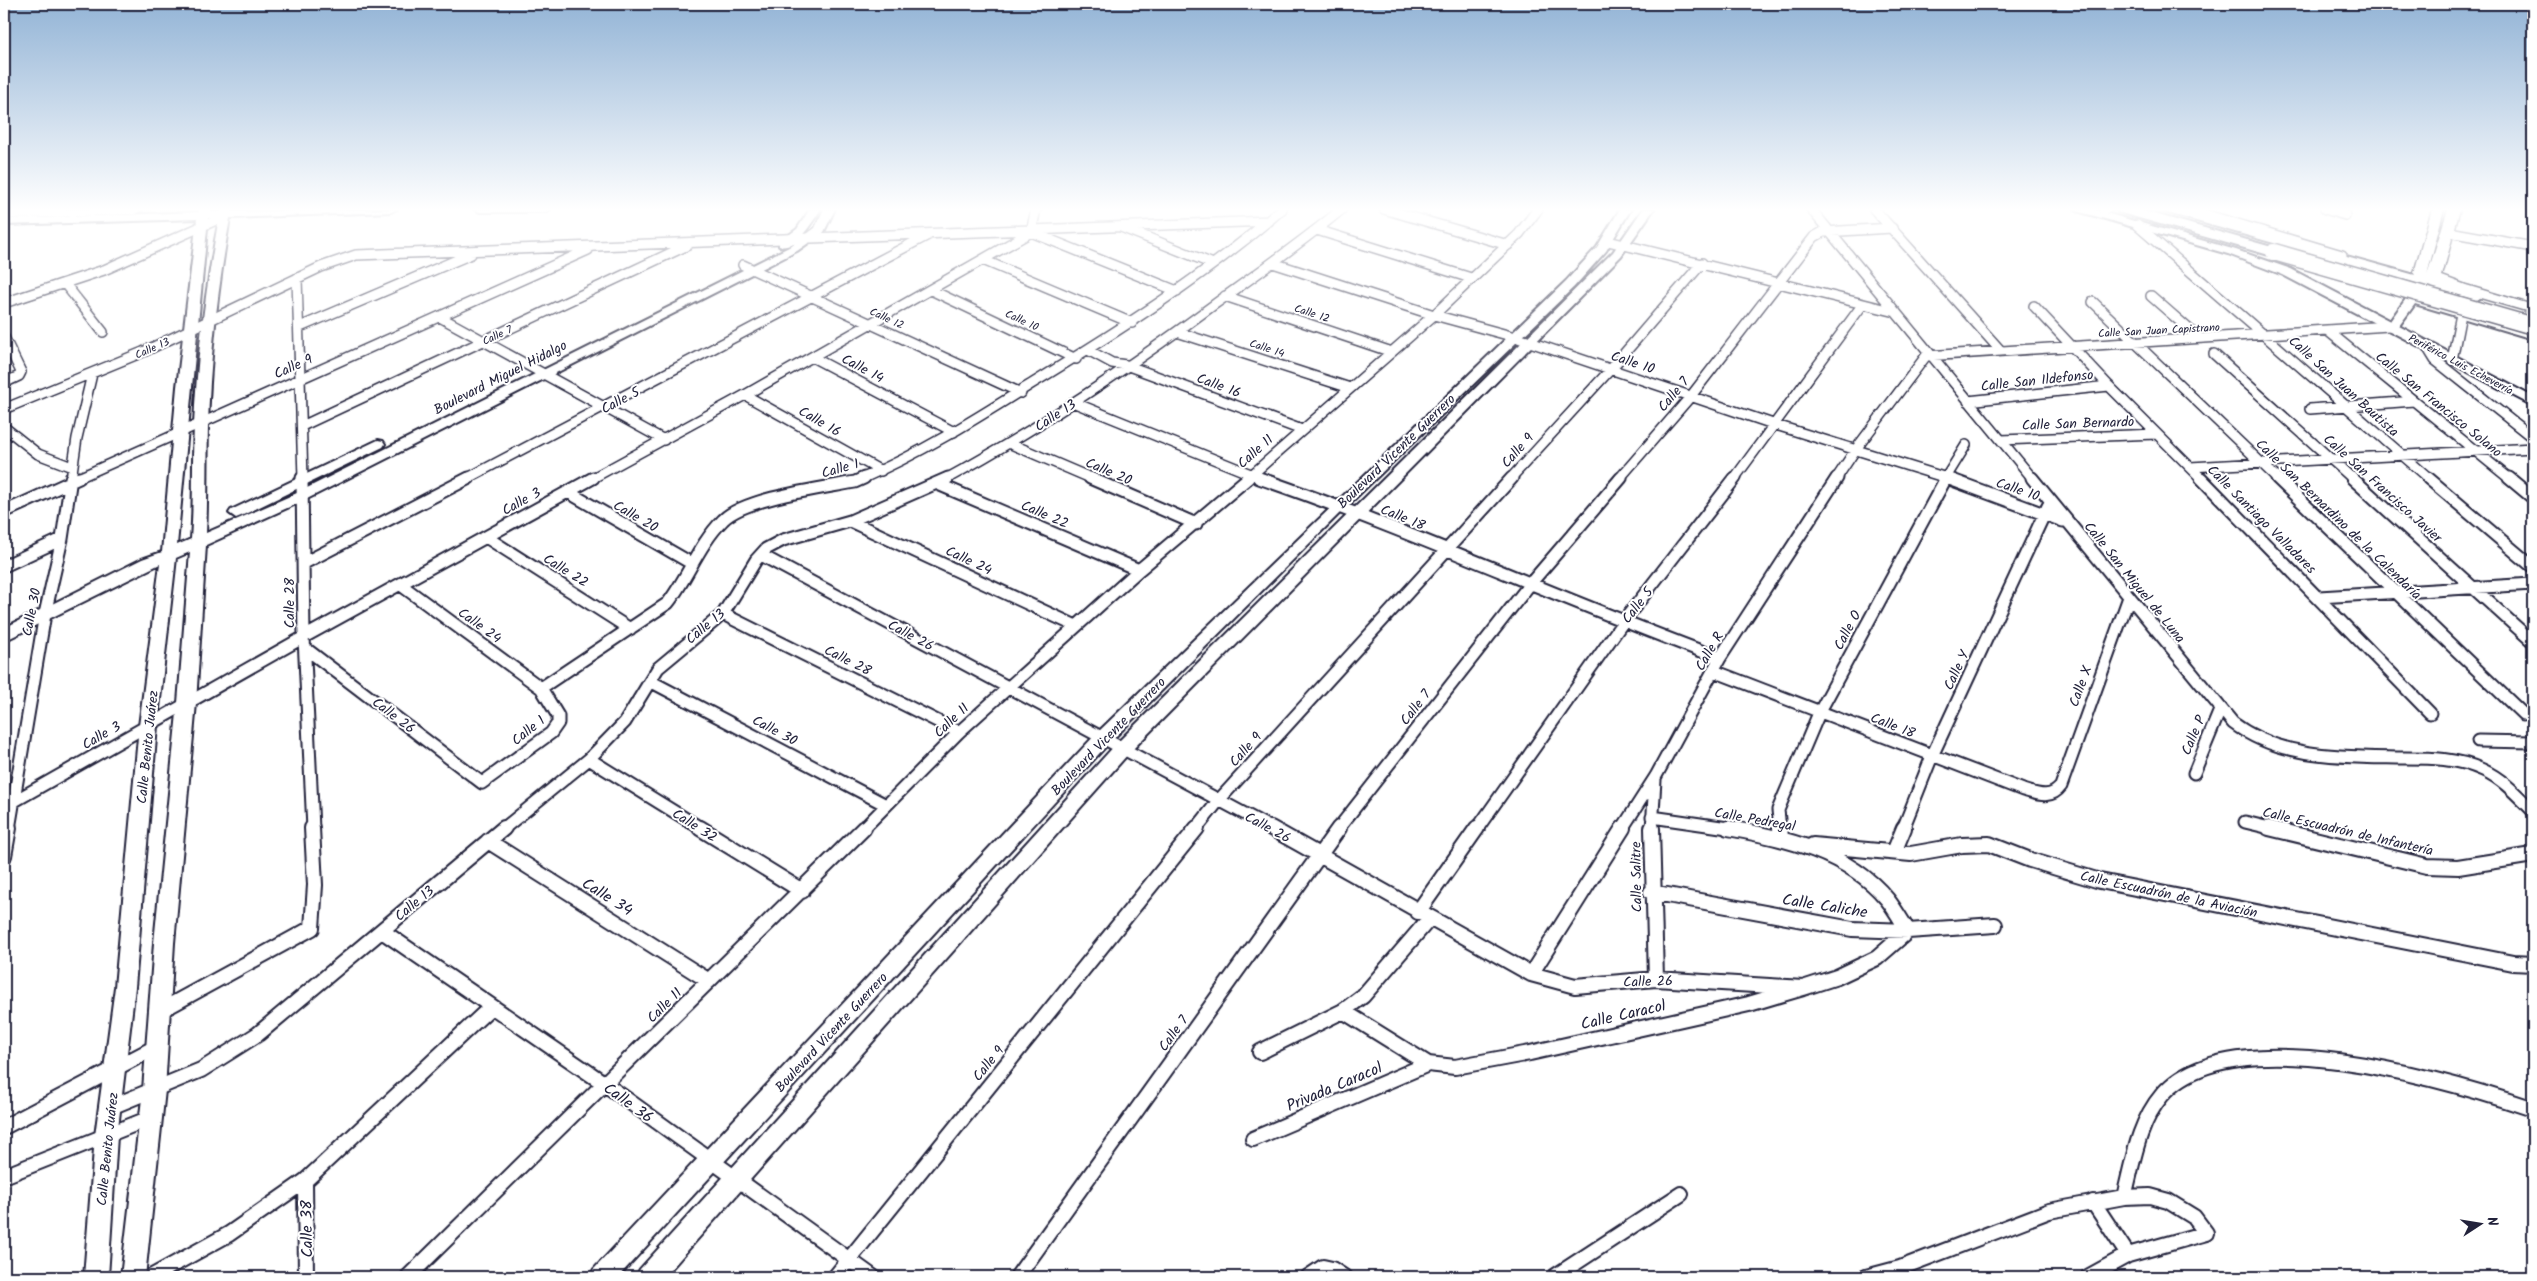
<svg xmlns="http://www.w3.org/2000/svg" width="2537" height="1281" viewBox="0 0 2537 1281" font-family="Kalam,sans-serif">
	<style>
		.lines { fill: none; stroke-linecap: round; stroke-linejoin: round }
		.highway-tunnel { stroke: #d3d3d8; stroke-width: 16; stroke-dasharray: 16 8; stroke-linecap: butt }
		.street-far2-casing { stroke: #22223b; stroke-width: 12 }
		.street-far1-casing { stroke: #22223b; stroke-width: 15 }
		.street-casing { stroke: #22223b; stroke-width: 18 }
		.secondary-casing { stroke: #22223b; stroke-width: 4 }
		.primary-casing { stroke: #22223b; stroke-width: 3 }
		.highway-casing { stroke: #22223b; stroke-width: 4 }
		.street-far2 { stroke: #fff; stroke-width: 9 }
		.street-far1 { stroke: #fff; stroke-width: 11 }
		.street { stroke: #fff; stroke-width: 14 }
		.secondary { fill: #fff; fill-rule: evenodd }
		.primary { fill: #fff; fill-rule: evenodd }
		.highway { fill: #fff; fill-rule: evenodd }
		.highway-bridge-casing { stroke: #22223b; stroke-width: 19; stroke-linecap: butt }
		.highway-bridge { stroke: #fff; stroke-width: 16 }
		.labels { text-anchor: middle; stroke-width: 4; stroke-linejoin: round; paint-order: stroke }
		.far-street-label { font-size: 11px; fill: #22223b; stroke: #fff }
		.street-label { font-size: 14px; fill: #22223b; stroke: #fff }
		.near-street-label { font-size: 16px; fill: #22223b; stroke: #fff }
	</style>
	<rect width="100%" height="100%" fill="#fff"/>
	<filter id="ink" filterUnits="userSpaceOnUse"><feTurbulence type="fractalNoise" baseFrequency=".02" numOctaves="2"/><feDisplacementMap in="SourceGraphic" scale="10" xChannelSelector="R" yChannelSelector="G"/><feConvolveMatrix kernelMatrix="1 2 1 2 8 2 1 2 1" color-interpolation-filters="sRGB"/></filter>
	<g filter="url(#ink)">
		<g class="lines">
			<path class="highway-tunnel" d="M135 210 177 209"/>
			<g class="street-far2-casing">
				<path id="street-far2" d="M1384 209 1508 245
					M1811 209 2033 479
					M1874 209 2001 351
					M2187 209 2342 255
					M2325 209 2345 215
					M2137 225 2430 479
					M1121 227 1213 264
					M1317 230 1471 278
					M1031 232 1177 291
					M2449 232 2533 247
					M1608 241 1896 312
					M983 260 1132 323
					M1273 263 1434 315 1515 337 1776 425 1950 479
					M743 265 1021 393
					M297 278 303 479
					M65 284 103 332
					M931 290 1076 359
					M1225 296 1392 352
					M2151 296 2199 338
					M2093 302 2278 479
					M4 303 104 270 225 216
					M2034 306 2109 386 2202 479
					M440 317 664 440
					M300 327 471 254
					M2328 331 2510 479
					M1177 332 1350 388
					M4 337 21 372 19 376 4 383
					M2427 347 2435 360 2533 438
					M1088 350 1112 363 1126 365 1302 430
					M2214 354 2353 479
					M812 357 954 432
					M2452 360 2461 314
					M745 395 881 471
					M1968 401 2109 386
					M1075 403 1263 479
					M4 409 143 352 321 267 356 255 1269 221
					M2310 409 2414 401
					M302 426 688 245
					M4 427 38 454 72 467
					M2001 440 2157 434
					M1011 444 1093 479
					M2190 467 2533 448
					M71 479 77 438 92 374
					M76 479 588 250
					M466 479 930 234
					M591 479 745 395 1031 232 1036 209
					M861 479C922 453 977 418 1033 383 1120 330 1205 276 1282 209
					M946 479C1040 428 1128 368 1215 304 1258 273 1301 243 1342 209
					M1247 479 1434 315 1519 234 1538 209
					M1510 479 1610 370 1702 263
					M1619 479 1691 396 1814 237 1823 232 1892 228
					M1734 479 1863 304
					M1836 479 1856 449 1926 356 2389 326
					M1945 479 1966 445"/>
			</g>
			<g class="street-far1-casing">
				<path id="street-far1" d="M302 478 304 637 313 829
					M1090 478 1196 524
					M1259 478C1415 532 1565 601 1720 658
					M1947 478 2063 521
					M2032 478 2233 723C2279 758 2341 757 2397 758 2427 758 2456 757 2483 770 2503 779 2518 796 2533 811
					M2201 478 2430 713
					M2277 478 2523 714
					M2352 478 2533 642
					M2428 478 2533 567
					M2509 478 2533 498
					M938 484 1139 570
					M568 492 691 563
					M4 512 79 478
					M850 521 1076 626
					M486 537 630 629
					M761 555 1273 829
					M304 563 469 478
					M4 566 62 539
					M2319 597 2533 584
					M723 614 959 732
					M305 648 482 783 551 733 558 723V716L541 688 401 585
					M1714 671 2023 790C2037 794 2051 800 2061 786L2129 597
					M650 681 886 805
					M541 688 668 603C688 577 699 544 723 520 744 498 824 488 855 482L864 478
					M2478 741 2533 742
					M589 759 702 829
					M2194 773 2220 710
					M4 807 304 637 593 478
					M1652 817 1735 829
					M2245 822 2274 829
					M9 829 45 614 62 539 71 478
					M503 829 589 759 625 722 658 668 723 614 756 560 766 549 783 540 850 521 948 478
					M863 829 959 732 1139 570 1248 478
					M1196 829 1219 800 1512 478
					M1338 829 1530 584 1621 478
					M1477 829 1623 622 1735 478
					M1622 829 1656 776 1720 658 1837 478
					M1652 829 1655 780
					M1780 829 1778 810 1819 713 1946 478
					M1903 829 1932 756 2048 506"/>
			</g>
			<g class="street-casing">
				<path id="street" d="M700 828 802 891
					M1271 828 1531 974 1575 986 1656 979 1803 988
					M1652 828 1656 979
					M1780 828 1781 837
					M2269 828 2427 866 2458 867 2533 855
					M488 841 709 981
					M1813 845 1911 854 1962 845 1989 844 2030 860 2100 881 2513 963 2533 964
					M1894 852 1904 828
					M4 856 9 828
					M1651 892 1852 929 1908 931 1995 925
					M1418 912 1477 828
					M382 931 605 1084 873 1277
					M1531 974 1623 828
					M1343 1011 1428 1064 1455 1067 1530 1053 1749 1004 1803 988 1837 977 1877 958 1908 931C1901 920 1895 909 1887 899 1848 852 1785 838 1728 828
					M158 1012 312 928 315 885 312 828
					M1260 1052 1343 1011 1363 996 1430 918
					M111 1107 201 1070 258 1034 504 828
					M4 1127 156 1047
					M1253 1139 1428 1064
					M4 1176 150 1118
					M305 1181 306 1277
					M2124 1197C2133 1162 2138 1123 2162 1095 2229 1015 2450 1081 2533 1109
					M2093 1202 2128 1255
					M151 1277 229 1234 305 1181 491 1007
					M408 1277 864 828
					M835 1277 1197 828
					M1017 1277 1339 828
					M1308 1277 1323 1267 1332 1269 1344 1277
					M1554 1277 1681 1194
					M1866 1277 1900 1268 2049 1211 2124 1197 2150 1196 2168 1201 2194 1217 2206 1233 2128 1255 2088 1277"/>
			</g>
			<g class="secondary-casing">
				<path id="secondary" d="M203 209H213L212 212 397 209 391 212 230 218C218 287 210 356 208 426 207 461 208 497 206 533L297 493 789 247 815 228 824 209H835L824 232 797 251 307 499 206 545 196 703 174 943 165 1090 145 1277H121L143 1090 154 943 178 703 190 552 176 558 157 726 135 987 117 1136 108 1277H84L95 1136 115 987 139 726 160 564 4 641V628L142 559 162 552 177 387 197 219 4 225V219L200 212ZM208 218H219C206 287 197 355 194 425 192 463 194 502 191 539L177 545Z
					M474 209H551L545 212H480Z
					M810 209H821C813 221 796 251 779 246V242L797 229Z
					M1620 209H1631L1606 251 1574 287 1344 509 1109 743 618 1277H590L594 1269 1097 733 1566 281 1597 247Z
					M1643 209H1654L1621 256 1129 753 664 1277H636L640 1269 1117 743 1613 252Z
					M2075 209H2092L2236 250 2291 269 2390 321 2408 296 2412 295 2533 331V339L2415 304 2399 326 2533 397V406L2283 275 2228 254 2077 211Z
					M2159 209H2177L2480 293 2482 296 2476 300 2472 299 2161 211Z
					M378 440 383 441 385 444 383 447 241 516 236 518 229 513 231 510Z"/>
			</g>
			<g class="primary-casing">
				<path id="primary" d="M198 209H210L207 219H199Z
					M221 209H233L229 219H221L219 216Z
					M2432 209H2444L2427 275 2448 209H2460L2442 276 2466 285 2533 305V313L2456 291 2434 282 2428 284 2417 302H2407L2405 299 2417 281 2414 273Z"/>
			</g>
			<g class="highway-casing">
				<path id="highway" d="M59 209H141L142 210 135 214 4 219V211Z
					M2099 209H2113L2105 214 2100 213Z
					M2116 209H2137L2279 249 2281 252 2274 256 2269 255 2118 212Z"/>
			</g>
			<use href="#street-far2" class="street-far2"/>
			<use href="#street-far1" class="street-far1"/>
			<use href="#street" class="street"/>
			<use href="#secondary" class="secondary"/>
			<use href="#primary" class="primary"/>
			<use href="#highway" class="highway"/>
			<g class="highway-bridge-casing">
				<path id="highway-bridge" d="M2274 252 2533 326"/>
			</g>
			<use href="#highway-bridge" class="highway-bridge"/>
		</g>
	</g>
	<linearGradient id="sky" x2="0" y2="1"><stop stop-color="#93b4d6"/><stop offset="0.54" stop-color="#fff"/><stop offset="1" stop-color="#fff" stop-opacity="0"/></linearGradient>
	<rect width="2537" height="388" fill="url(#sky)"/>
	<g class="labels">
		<g class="far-street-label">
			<text transform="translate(1312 313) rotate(18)" y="4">Calle 12</text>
			<text transform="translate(887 318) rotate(25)" y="4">Calle 12</text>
			<text transform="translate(1022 320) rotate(25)" y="4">Calle 10</text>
			<text transform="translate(2159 330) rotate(-3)" y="4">Calle San Juan Capistrano</text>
			<text transform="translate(497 335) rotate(-25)" y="4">Calle 7</text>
			<text transform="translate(152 348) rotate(-24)" y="4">Calle 13</text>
			<text transform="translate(1267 348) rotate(18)" y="4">Calle 14</text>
			<text transform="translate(2461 364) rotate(28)" y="4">Periférico Luis Echeverría</text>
		</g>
		<g class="street-label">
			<text transform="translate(1633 362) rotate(18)" y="5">Calle 10</text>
			<text transform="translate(293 366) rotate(-24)" y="5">Calle 9</text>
			<text transform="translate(863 368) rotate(28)" y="5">Calle 14</text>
			<text transform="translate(500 377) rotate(-27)" y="5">Boulevard Miguel Hidalgo</text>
			<text transform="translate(2037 380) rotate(-6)" y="5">Calle San Ildefonso</text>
			<text transform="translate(1219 385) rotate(20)" y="5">Calle 16</text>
			<text transform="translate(2344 386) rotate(42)" y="5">Calle San Juan Bautista</text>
			<text transform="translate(1673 394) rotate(-50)" y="5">Calle 7</text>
			<text transform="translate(620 400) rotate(-28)" y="5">Calle 5</text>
			<text transform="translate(2439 404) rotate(39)" y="5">Calle San Francisco Solano</text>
			<text transform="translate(1055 415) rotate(-33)" y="5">Calle 13</text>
			<text transform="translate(820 421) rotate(30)" y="5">Calle 16</text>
			<text transform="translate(2078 423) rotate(-2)" y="5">Calle San Bernardo</text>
			<text transform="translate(1517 450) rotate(-48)" y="5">Calle 9</text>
			<text transform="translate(1255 451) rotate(-42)" y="5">Calle 11</text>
			<text transform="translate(1396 451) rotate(-44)" y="5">Boulevard Vicente Guerrero</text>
			<text transform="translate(840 468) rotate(-16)" y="5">Calle 1</text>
			<text transform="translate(1109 471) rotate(23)" y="5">Calle 20</text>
			<text transform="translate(2383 488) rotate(42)" y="5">Calle San Francisco Javier</text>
			<text transform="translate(2018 489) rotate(19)" y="5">Calle 10</text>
			<text transform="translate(521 501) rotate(-29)" y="5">Calle 3</text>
			<text transform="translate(1045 514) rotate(23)" y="5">Calle 22</text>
			<text transform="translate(636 516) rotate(30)" y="5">Calle 20</text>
			<text transform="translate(1403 517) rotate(22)" y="5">Calle 18</text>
			<text transform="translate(2262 519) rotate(45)" y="5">Calle Santiago Valladares</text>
			<text transform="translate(2339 519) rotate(44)" y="5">Calle San Bernardino de la Calendaría</text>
			<text transform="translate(969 560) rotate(25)" y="5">Calle 24</text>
			<text transform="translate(566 570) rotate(32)" y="5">Calle 22</text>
			<text transform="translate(2135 582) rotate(51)" y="5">Calle San Miguel de Luna</text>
			<text transform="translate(289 603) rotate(-90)" y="5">Calle 28</text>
			<text transform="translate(1637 605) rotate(-52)" y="5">Calle 5</text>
			<text transform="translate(31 612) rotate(-79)" y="5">Calle 30</text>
			<text transform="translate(480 625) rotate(36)" y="5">Calle 24</text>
			<text transform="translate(705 626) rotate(-40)" y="5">Calle 13</text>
			<text transform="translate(1847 630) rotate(-62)" y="5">Calle O</text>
			<text transform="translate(911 635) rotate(28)" y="5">Calle 26</text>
			<text transform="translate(1709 651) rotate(-60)" y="5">Calle R</text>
			<text transform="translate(848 660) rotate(27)" y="5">Calle 28</text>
			<text transform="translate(1956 670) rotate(-65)" y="5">Calle Y</text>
			<text transform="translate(2080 686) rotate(-70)" y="5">Calle X</text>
			<text transform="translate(1415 707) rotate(-52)" y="5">Calle 7</text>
			<text transform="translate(394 715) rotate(37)" y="5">Calle 26</text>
			<text transform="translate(951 720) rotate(-44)" y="5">Calle 11</text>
			<text transform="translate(1893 725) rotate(21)" y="5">Calle 18</text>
			<text transform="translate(528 730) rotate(-39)" y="5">Calle 1</text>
			<text transform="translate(775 730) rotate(28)" y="5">Calle 30</text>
			<text transform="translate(101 735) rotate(-30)" y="5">Calle 3</text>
			<text transform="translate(2193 735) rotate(-67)" y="5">Calle P</text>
			<text transform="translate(1108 736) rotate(-46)" y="5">Boulevard Vicente Guerrero</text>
			<text transform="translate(147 747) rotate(-84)" y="5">Calle Benito Juárez</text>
			<text transform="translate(1245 749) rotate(-48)" y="5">Calle 9</text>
			<text transform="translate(1755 819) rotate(10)" y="5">Calle Pedregal</text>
			<text transform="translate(695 825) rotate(32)" y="5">Calle 32</text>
			<text transform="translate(1268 827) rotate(28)" y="5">Calle 26</text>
			<text transform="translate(2348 831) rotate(13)" y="5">Calle Escuadrón de Infantería</text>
			<text transform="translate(1636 877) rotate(-91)" y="5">Calle Salitre</text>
			<text transform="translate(2169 894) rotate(12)" y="5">Calle Escuadrón de la Aviación</text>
			<text transform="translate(414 903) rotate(-40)" y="5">Calle 13</text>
			<text transform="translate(1648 981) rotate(-2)" y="5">Calle 26</text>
			<text transform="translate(664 1005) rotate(-45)" y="5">Calle 11</text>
			<text transform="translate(831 1032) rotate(-47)" y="5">Boulevard Vicente Guerrero</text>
			<text transform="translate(1173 1033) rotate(-54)" y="5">Calle 7</text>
			<text transform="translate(988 1063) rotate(-51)" y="5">Calle 9</text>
			<text transform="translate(107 1149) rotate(-84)" y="5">Calle Benito Juárez</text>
		</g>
		<g class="near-street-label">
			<text transform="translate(608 896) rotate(32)" y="6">Calle 34</text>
			<text transform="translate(1825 905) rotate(9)" y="6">Calle Caliche</text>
			<text transform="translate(1623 1014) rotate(-13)" y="6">Calle Caracol</text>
			<text transform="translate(1334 1086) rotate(-23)" y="6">Privada Caracol</text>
			<text transform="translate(629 1102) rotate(36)" y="6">Calle 36</text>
			<text transform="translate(306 1229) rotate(-91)" y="6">Calle 38</text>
		</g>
	</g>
	<rect width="2537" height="1281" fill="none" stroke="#fff" stroke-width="20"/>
	<rect x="10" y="10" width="2517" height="1261" fill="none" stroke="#22223b" stroke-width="2" filter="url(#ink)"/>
	<g transform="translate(2480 1224) rotate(78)" stroke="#ffffff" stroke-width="4" paint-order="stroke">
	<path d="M0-4L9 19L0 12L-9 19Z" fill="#22223b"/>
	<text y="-8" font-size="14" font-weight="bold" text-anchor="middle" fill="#22223b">N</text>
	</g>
</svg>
